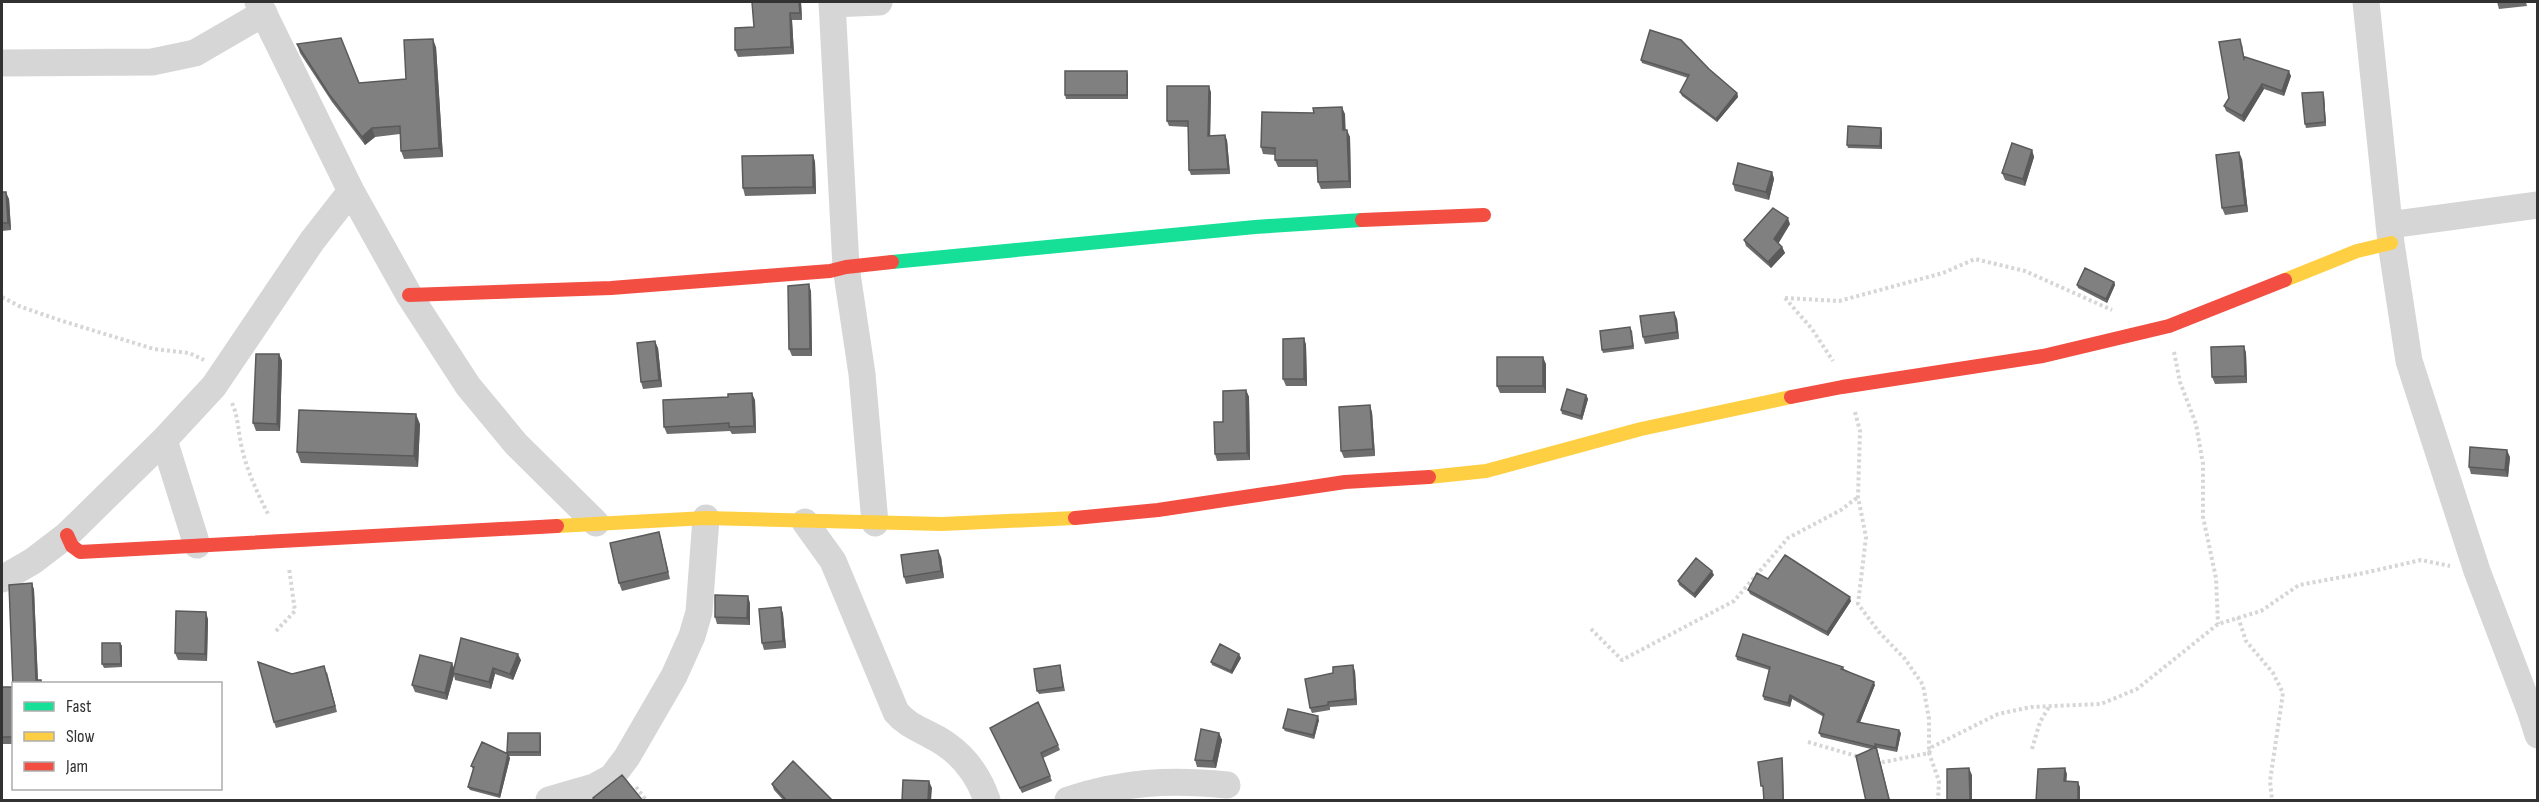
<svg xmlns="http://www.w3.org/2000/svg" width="2539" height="802" viewBox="0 0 2539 802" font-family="'Sofia Sans Condensed',sans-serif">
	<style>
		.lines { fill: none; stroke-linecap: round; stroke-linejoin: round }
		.path { stroke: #d6d6d6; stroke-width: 4; stroke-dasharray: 3 3; stroke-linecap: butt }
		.street { stroke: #d6d6d6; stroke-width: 27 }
		.fast { stroke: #16e098; stroke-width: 14 }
		.slow { stroke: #ffcf43; stroke-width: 14 }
		.jam { stroke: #f24e42; stroke-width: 14 }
		.wall { fill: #6e6e6e }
		.shaded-wall { fill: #5a5a5a }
		.building { fill: #808080; stroke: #5a5a5a; stroke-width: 1.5 }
	</style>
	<rect width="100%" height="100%" fill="#fff"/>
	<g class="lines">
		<path class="path" d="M2 297 19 306 59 320 154 349 189 353 204 360
			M1785 298 1839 301 1943 273 1975 259 2025 271 2112 310
			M1785 298 1812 329 1833 361
			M2174 352 2180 382 2196 424 2203 464V517L2216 578 2218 624
			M232 403C238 416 238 429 241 444 246 469 257 492 268 514
			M1855 412 1860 431 1858 497 1866 537 1858 604 1879 632 1905 659 1923 685 1929 719V753L1939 781 1938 800
			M2238 617 2246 641 2273 673 2283 693 2270 781 2272 800
			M1591 629 1622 660 1734 601 1788 538 1841 510 1858 497
			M276 631 295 611 289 568
			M1808 742 1860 757
			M2032 749 2040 722 2049 707
			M1876 760 1884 762 1929 753 1932 747 1998 714 2031 707 2101 704 2137 689 2218 624 2261 611 2299 585 2364 573 2421 560 2450 566
			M636 787 646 800"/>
		<path class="street" d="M258 2 351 191 409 295 468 386 516 444 596 523
			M832 2 846 267 862 374 875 523
			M2366 2 2391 243 2409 361 2477 571 2530 710 2538 735
			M832 4 879 2
			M2 63 152 62 195 53 264 13
			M2389 225 2538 205
			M164 440 197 545
			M805 522 833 561 896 712C906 724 917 728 930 735 959 749 977 771 987 800
			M2 579 33 561 67 535 164 440 214 386 312 241 351 191
			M549 800 594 787 612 777 627 757 674 676 692 636 699 612 706 518
			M1068 800C1123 782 1169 779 1227 785"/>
		<path class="fast" d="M892 262 1255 227 1362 220"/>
		<path class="slow" d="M2285 280 2357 251 2391 243
			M1429 477 1486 471 1641 429 1791 397
			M557 526 706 518 942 524 1075 518"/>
		<path class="jam" d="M1362 220 1484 215
			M409 295 611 288 830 271 846 267 892 262
			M1791 397 1842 387 2043 356 2169 326 2285 280
			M1075 518 1158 510 1345 482 1429 477
			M67 535 72 546 80 552 557 526"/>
	</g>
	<path class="wall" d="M752 2H801L802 20H792L794 54 738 57 735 50 754 27Z
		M2497 2H2526L2527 6 2499 9Z
		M297 44 359 83 406 79 436 47 443 157 404 159 401 151 400 134 375 137 365 145 332 102 300 53Z
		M2242 44 2244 58 2291 76 2284 96 2264 89 2244 122 2226 111 2224 106 2229 98Z
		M1641 60 1709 69 1737 93 1738 97 1717 122 1682 96 1680 92 1688 78 1642 63Z
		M1128 75V99H1066L1065 95Z
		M1211 92 1210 136 1227 140 1230 174 1191 175 1189 170 1188 127 1169 126 1167 121Z
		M2324 95 2326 126 2306 128 2305 124Z
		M1345 114V130L1350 137 1351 188 1321 189 1318 182V167H1278L1275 160V155L1263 154 1261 147Z
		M1881 128 1882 132V149L1848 148 1847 145Z
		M2032 150 2034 157 2025 186 2005 180 2002 173Z
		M813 155 815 162 816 194 745 196 743 188Z
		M2242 159 2248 212 2225 215 2222 208Z
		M1772 172 1774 179 1769 200 1735 191 1733 184Z
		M2 192 9 199 11 230 2 231Z
		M1790 224 1778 243 1782 247 1785 253 1771 268 1746 246 1744 240Z
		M2114 282 2115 285 2107 303 2078 288 2077 285Z
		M811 291 812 356H792L789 349Z
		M1677 319 1679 339 1645 344 1643 337Z
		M1632 330 1634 349 1603 353 1602 350Z
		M1304 338 1306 345 1307 386H1286L1283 379Z
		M2244 346 2246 353 2247 383 2215 384 2212 377Z
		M658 348 662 387 643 389 641 382Z
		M279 354 282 361 280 431H256L253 423Z
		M1546 364V393H1500L1497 386Z
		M1246 390 1249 397 1250 460 1217 461 1215 454 1223 422Z
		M1586 395 1588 399 1582 420 1562 414 1561 410Z
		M728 397 755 400 756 433 732 434 730 431 667 434 664 427Z
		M1372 412 1375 456 1344 458 1341 451Z
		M420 424 418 467 301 463 297 452Z
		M2510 457 2508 477 2471 474 2469 467Z
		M659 532 661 539 670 579 622 591 619 583Z
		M941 557 944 578 906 584 904 577Z
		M1714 575 1695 598 1679 585 1678 581Z
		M1768 579 1851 601 1828 636 1750 594 1748 590Z
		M32 583 34 590 38 680H41L42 684H14V744H2V687H13L9 585Z
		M750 603V625L717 624 715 617Z
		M781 607 783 614 786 648 764 650 762 643Z
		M208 619 207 661 178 660 175 653Z
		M120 643 122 646V667L104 668 102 664Z
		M1736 656 1843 667 1844 669 1875 685 1860 722 1901 733 1897 752 1877 748 1890 801H1866L1871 749 1821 737 1819 733 1824 717 1792 699 1790 707 1764 700 1763 696 1769 670 1737 660Z
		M1241 658 1232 674 1212 665 1211 662Z
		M521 660 513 680 495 674 491 689 455 680 454 675 447 700 415 692 412 685 454 668Z
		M1060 665 1065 691 1039 694 1037 691Z
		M1355 671 1357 705 1330 707V710L1312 713 1310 708Z
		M327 672 337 712 276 728 274 722Z
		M1319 720 1314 739 1285 731 1283 728Z
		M990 728 1058 745 1060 750 1043 758 1052 781 1022 793Z
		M1219 733 1222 740 1216 768 1197 767 1195 760Z
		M541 737V756H509L510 758 500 798 470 790 468 787 473 769 471 766 508 754 507 752Z
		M772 784 833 801H784L774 790Z"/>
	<path class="shaded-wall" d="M799 2H801L802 20 800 13Z
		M790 13 792 20 794 54 791 47Z
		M433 39 436 47 443 157 439 148Z
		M1127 71 1128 75V99L1127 95Z
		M2289 71 2291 76 2284 96 2282 91Z
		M2262 84 2264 89 2244 122 2242 116Z
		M1209 86 1211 92 1210 142 1208 136Z
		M2323 92 2324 95 2326 126 2325 122Z
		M1737 93 1738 97 1717 122 1716 119Z
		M1342 107 1345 114 1346 137 1343 130Z
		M372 128 375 137 365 145 362 137Z
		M1881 128 1882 132V149L1880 146Z
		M1347 130 1350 137 1351 188 1349 181Z
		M1225 135 1227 140 1230 174 1228 169Z
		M2032 150 2034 157 2025 186 2023 179Z
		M2239 152 2242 159 2248 212 2245 205Z
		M813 155 815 162 816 194 813 187Z
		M1772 172 1774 179 1769 200 1766 192Z
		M6 192 9 199 11 230 8 223Z
		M1788 218 1790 224 1777 246 1774 239Z
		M1782 247 1785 253 1771 268 1768 262Z
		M2114 282 2115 285 2107 303 2106 299Z
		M809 284 811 291 812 356 810 349Z
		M1674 312 1677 319 1679 339 1677 332Z
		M1304 338 1306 345 1307 386 1304 379Z
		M655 341 658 348 662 387 659 380Z
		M2244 346 2246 353 2247 383 2245 376Z
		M279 354 282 361 280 431 277 424Z
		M1543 357 1546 364V393L1543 386Z
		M1246 390 1249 397 1250 460 1247 453Z
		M752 393 755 400 756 433 754 426Z
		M1586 395 1588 399 1582 420 1581 416Z
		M1370 405 1372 412 1375 456 1373 449Z
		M416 414 420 424 418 467 414 456Z
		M2507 450 2510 457 2508 477 2505 470Z
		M938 550 941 557 944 578 941 571Z
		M1712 571 1714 575 1695 598 1694 594Z
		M32 583 34 590 38 684 36 680Z
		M748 596 750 603V625L747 618Z
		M1850 597 1851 601 1828 636 1827 632Z
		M781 607 783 614 786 648 783 641Z
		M206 612 208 619 207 661 205 654Z
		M120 643 122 646V667L121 664Z
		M518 654 521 660 513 680 510 674Z
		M1239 654 1241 658 1232 674 1231 671Z
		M452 663 455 670 453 673 454 675 447 700 445 693Z
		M1353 665 1355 671 1357 705 1355 699Z
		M493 668 495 674 491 689 489 682Z
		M1874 682 1875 685 1859 725 1857 722Z
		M1790 695 1792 699 1790 707 1788 703Z
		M1318 716 1319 720 1314 739 1313 735Z
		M1899 730 1901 733 1897 752 1896 748Z
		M540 733 541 737V756L540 752Z
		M1219 733 1222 740 1216 768 1213 761Z
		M508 754 510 758 500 798 499 795Z
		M1782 758 1783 762 1784 801H1783Z
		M1969 768 1972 775V801H1970Z
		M2065 768 2067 774 2066 787 2064 781Z
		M929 781 932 788 931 801H928Z
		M2078 782 2080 787V801H2078Z"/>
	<path class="building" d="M752 2H799L800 13H790L791 47 735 50V28L754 27Z
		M1650 30 1681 40 1709 69 1737 93 1716 119 1680 92 1689 75 1641 60Z
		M341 38 359 83 406 79 404 40 433 39 439 148 401 151 400 126 372 128 362 137 329 94 297 44Z
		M2240 39 2244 59 2245 57 2289 71 2282 91 2262 84 2242 116 2224 106 2229 98 2219 42Z
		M1065 71H1127V95H1065Z
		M1167 86H1209L1208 136 1225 135 1228 169 1189 170 1188 121H1167Z
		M2323 92 2325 122 2305 124 2302 93Z
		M1342 107 1343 130H1347L1349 181 1318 182 1317 160H1275V148L1261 147 1262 112 1314 113 1313 108Z
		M1848 126 1881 128 1880 146 1847 145Z
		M2012 143 2032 150 2023 179 2002 173Z
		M2239 152 2245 205 2222 208 2216 155Z
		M813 155V187L743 188 742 156Z
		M1738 163 1772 172 1766 192 1733 184Z
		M2 192H6L8 223H2Z
		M1773 208 1788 218 1774 239 1782 247 1768 262 1744 240Z
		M2085 268 2114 282 2106 299 2077 285Z
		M809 284 810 349H789L788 286Z
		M1674 312 1677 332 1643 337 1640 316Z
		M1630 327 1633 346 1602 350 1600 331Z
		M1304 338V379H1283V339Z
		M655 341 659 380 641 382 637 343Z
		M2244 346 2245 376 2212 377 2211 347Z
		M256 354H279L277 424 253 423Z
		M1497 357H1543V386H1497Z
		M1567 389 1586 395 1581 416 1561 410Z
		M1246 390 1247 453 1215 454 1214 422H1223V391Z
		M752 393 754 426 729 427V423L664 427 663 400 728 397V394Z
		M1370 405 1373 449 1341 451 1339 407Z
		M299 410 416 414 414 456 297 452Z
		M2470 447 2507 450 2505 470 2469 467Z
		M659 532 668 572 619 583 610 543Z
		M938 550 941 571 904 577 901 555Z
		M1785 555 1850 597 1827 632 1748 590 1757 573 1768 579Z
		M1696 558 1712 571 1694 594 1678 581Z
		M32 583 36 680H41V684H14V737H2V687H13L9 585Z
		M715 595 748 596 747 618 715 617Z
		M781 607 783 641 762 643 759 609Z
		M176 611 206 612 205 654 175 653Z
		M1743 634 1843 667 1841 669 1874 682 1857 722 1899 730 1896 748 1875 744 1876 747 1819 733 1824 714 1790 695 1788 703 1763 696 1770 667 1736 656Z
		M461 638 518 654 510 674 493 668 489 682 453 673Z
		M102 643H120L121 664H102Z
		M1220 644 1239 654 1231 671 1211 662Z
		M420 655 452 663 445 693 412 685Z
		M258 662 292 674 324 666 335 706 274 722Z
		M1060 665 1063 687 1037 691 1034 669Z
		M1353 665 1355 699 1328 702V705L1310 708 1305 679 1333 673V667Z
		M1038 702 1058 745 1041 753 1050 776 1020 788 990 728Z
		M1288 709 1318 716 1313 735 1283 728Z
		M1201 729 1219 733 1213 761 1195 760Z
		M508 733H540V752H507Z
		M482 742 508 754 499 795 468 787 474 767 471 766Z
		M1876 747 1889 799 1883 801H1866L1856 756Z
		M1782 758 1783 801H1764L1763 786H1761L1758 762Z
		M793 761 833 801H787L772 784Z
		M1969 768 1970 801H1947V769Z
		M2065 768 2064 781 2078 782V801H2036L2038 769Z
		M622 775 643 801H595L593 798Z
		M903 780 929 781 928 801H902Z"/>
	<rect width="2539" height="802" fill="none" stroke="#323232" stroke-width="6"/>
	<rect x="12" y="682" width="210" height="108" fill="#ffffff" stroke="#adadad" stroke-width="1.5"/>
	<rect x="24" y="702" width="30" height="9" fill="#16e098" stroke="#adadad" stroke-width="1.5"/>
	<text x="66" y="712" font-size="18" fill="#323232">Fast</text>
	<rect x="24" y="732" width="30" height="9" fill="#ffcf43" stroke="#adadad" stroke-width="1.5"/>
	<text x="66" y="742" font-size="18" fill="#323232">Slow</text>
	<rect x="24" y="762" width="30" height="9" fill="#f24e42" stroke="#adadad" stroke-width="1.5"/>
	<text x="66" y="772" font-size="18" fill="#323232">Jam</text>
</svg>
